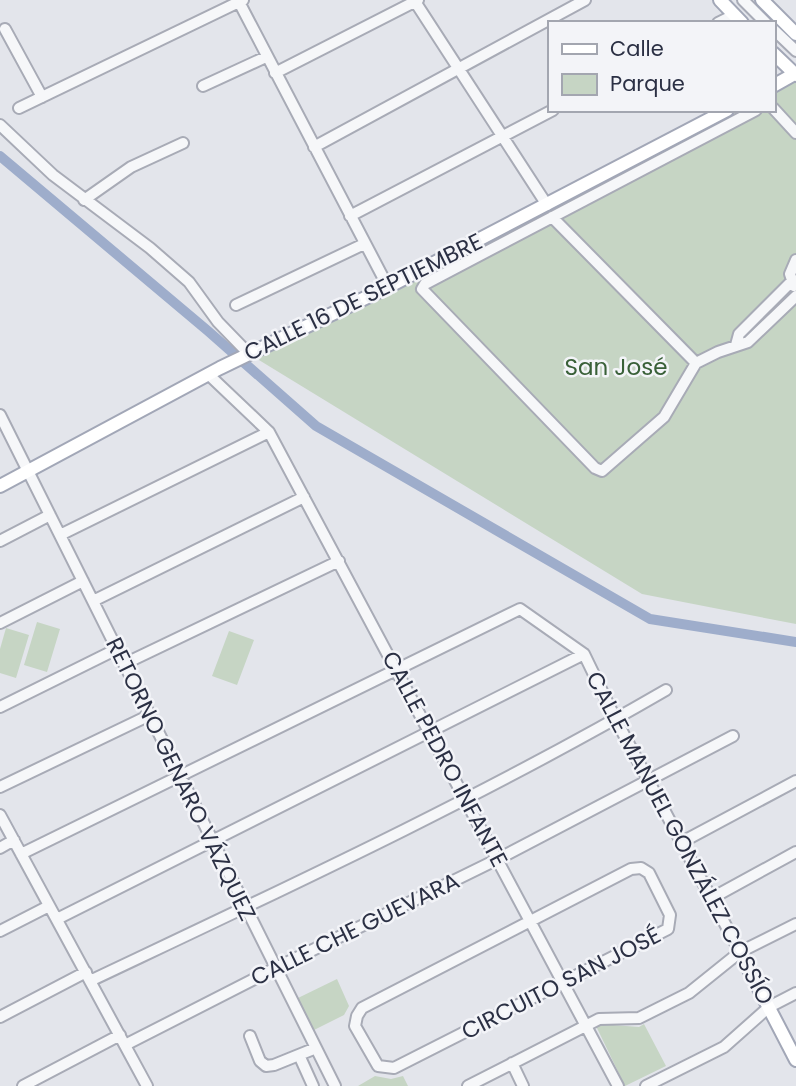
<svg xmlns="http://www.w3.org/2000/svg" width="796" height="1086" viewBox="0 0 796 1086" font-family="Poppins,sans-serif">
	<style>
		.green { fill: #c6d5c4 }
		.lines { fill: none; stroke-linecap: round; stroke-linejoin: round }
		.canal { stroke: #9eadcb; stroke-width: 10 }
		.minor-casing { stroke: #a8abb6; stroke-width: 14 }
		.major-casing { stroke: #a2a7b7; stroke-width: 16 }
		.minor { stroke: #f6f7f9; stroke-width: 10 }
		.major { stroke: #fff; stroke-width: 12 }
		.labels { text-anchor: middle; stroke-width: 5; stroke-linejoin: round; paint-order: stroke }
		.street-label { font-size: 23px; fill: #2b3044; stroke: #f3f4f8 }
		.park-label { font-size: 23px; fill: #396038; stroke: #f3f4f8 }
	</style>
	<rect width="100%" height="100%" fill="#e3e5eb"/>
	<path class="green" d="M796 75V624L642 594 249 354 725 110H773V86Z
		M37 622 60 629 47 672 24 665Z
		M6 628 29 635 16 678 0 673V649Z
		M229 631 254 640 237 685 212 676Z
		M337 979 349 1006 344 1015 314 1030 298 998Z
		M600 1024 639 1027 644 1024 666 1066 625 1086 596 1026Z
		M375 1076 391 1079 403 1076 408 1086H358Z"/>
	<g class="lines">
		<path class="canal" d="M0 156 208 331 316 426 650 619 796 642"/>
		<g class="minor-casing">
			<path id="minor" d="M238 0 388 287
				M414 0 547 205
				M743 0 766 23
				M718 23 734 15
				M5 29 42 97
				M773 29 796 51
				M275 73 418 0
				M203 86 266 57
				M19 108 243 0
				M773 108 796 133
				M756 110 425 284 422 289 595 468 602 471 664 417 696 363 718 352 748 342 796 296
				M0 125 53 175 150 248 189 282 218 322 249 354
				M314 147 585 0
				M84 200 131 167 183 143
				M350 216 553 110
				M552 217 696 363
				M794 286 790 274 796 260
				M236 305 364 244
				M736 345 739 334 791 282
				M208 374 269 432 618 1086
				M0 415 335 1086
				M60 535 269 432
				M0 541 50 515
				M93 601 304 497
				M0 623 83 581
				M124 664 339 561
				M0 707 117 649
				M0 787 150 715
				M0 815 147 1086
				M682 842 796 781
				M0 848 14 840
				M21 854 520 609 584 654 616 720 740 952
				M641 868 649 873 670 915 668 929 394 1068 378 1066 355 1026 357 1016 362 1008 631 869Z
				M712 898 796 852
				M57 919 584 654
				M0 931 49 906
				M90 981C284 889 480 798 666 690
				M0 1017 86 972
				M250 1036 260 1061 266 1066 274 1065 316 1048
				M125 1045 276 968 498 859 733 736
				M299 1055 313 1086
				M512 1063 523 1086
				M23 1086 120 1035
				M468 1086 599 1019 639 1018 689 993 740 952 796 924
				M646 1086 724 1047 769 1007 796 993"/>
		</g>
		<g class="major-casing">
			<path id="major" d="M720 0 742 23
				M762 0 796 34
				M773 53 796 75
				M773 86 796 73
				M0 486 220 368 388 287 727 110
				M740 952 796 1060"/>
		</g>
		<use href="#minor" class="minor"/>
		<use href="#major" class="major"/>
	</g>
	<g class="labels">
		<g class="street-label">
			<text transform="translate(363 297) rotate(-26)" y="8">CALLE 16 DE SEPTIEMBRE</text>
			<text transform="translate(445 759) rotate(62)" y="8">CALLE PEDRO INFANTE</text>
			<text transform="translate(181 779) rotate(64)" y="8">RETORNO GENARO VÁZQUEZ</text>
			<text transform="translate(680 838) rotate(62)" y="8">CALLE MANUEL GONZÁLEZ COSSÍO</text>
			<text transform="translate(355 929) rotate(-26)" y="8">CALLE CHE GUEVARA</text>
			<text transform="translate(561 983) rotate(-27)" y="8">CIRCUITO SAN JOSÉ</text>
		</g>
		<g class="park-label">
			<text x="616" y="375">San José</text>
		</g>
	</g>
	<rect x="548" y="21" width="228" height="91" fill="#f3f4f8" stroke="#a3a6b0" stroke-width="2"/>
	<rect x="562" y="44" width="35" height="10" fill="#ffffff" stroke="#a3a6b0" stroke-width="2"/>
	<text x="610" y="56" font-size="21" fill="#2b3044">Calle</text>
	<rect x="562" y="74" width="35" height="21" fill="#c6d5c4" stroke="#a3a6b0" stroke-width="2"/>
	<text x="610" y="91" font-size="21" fill="#2b3044">Parque</text>
</svg>
